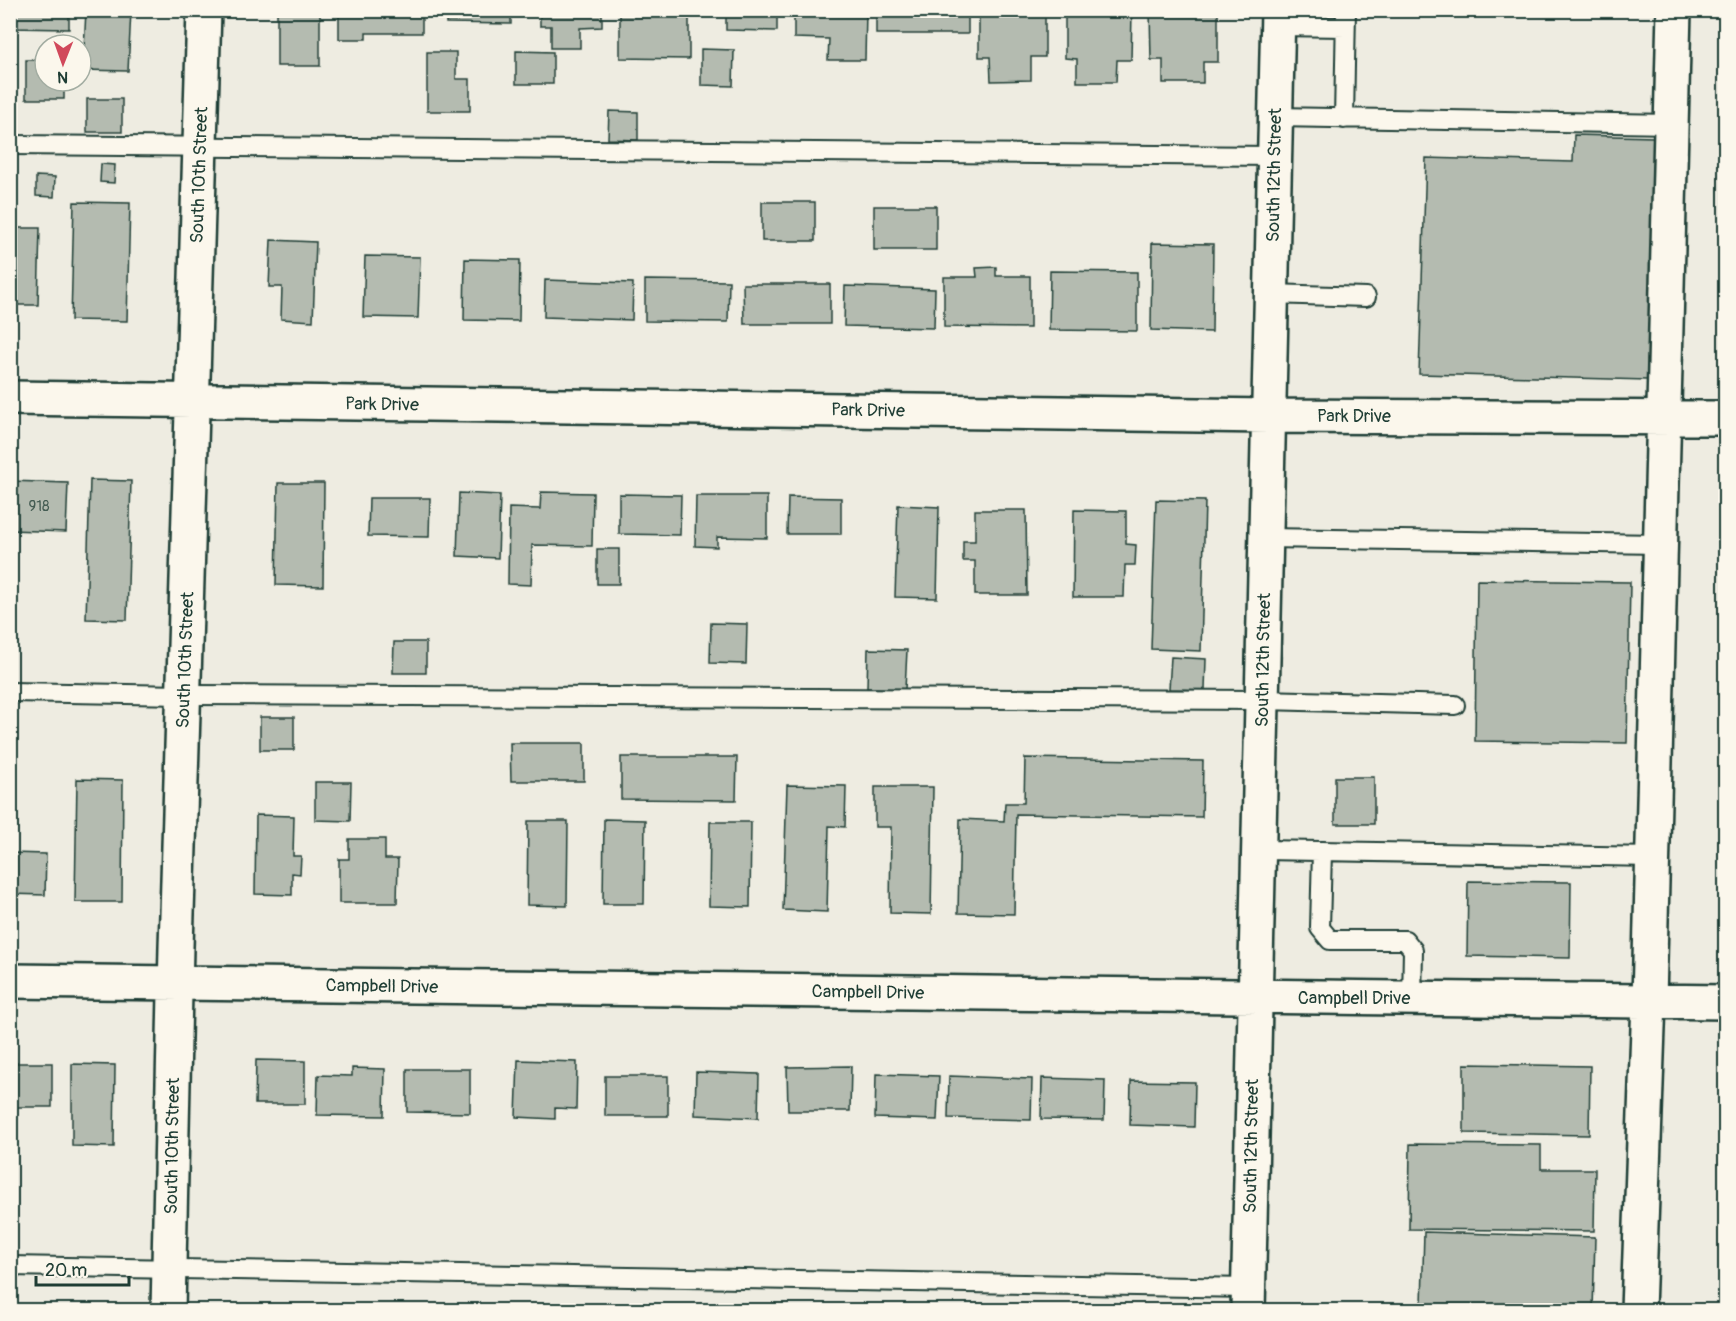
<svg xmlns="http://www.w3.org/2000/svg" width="1736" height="1321" viewBox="0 0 1736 1321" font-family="Pangolin,sans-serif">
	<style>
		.building { fill: #b4bbb0; stroke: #1f3d34; stroke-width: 1.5 }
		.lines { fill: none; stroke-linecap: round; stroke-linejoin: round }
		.lane-casing { stroke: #1f3d34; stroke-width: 22 }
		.street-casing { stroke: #1f3d34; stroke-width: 38 }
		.lane { stroke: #fbf7ec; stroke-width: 18 }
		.street { stroke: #fbf7ec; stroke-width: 33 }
		.labels { text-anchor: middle; stroke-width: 6; stroke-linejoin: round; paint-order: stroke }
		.number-label { font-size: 15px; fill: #445c53 }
		.street-label { font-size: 18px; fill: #1f3d34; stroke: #fbf7ec }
	</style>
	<rect width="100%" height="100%" fill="#eeece1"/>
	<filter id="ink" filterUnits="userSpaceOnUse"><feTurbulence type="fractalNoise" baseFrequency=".0167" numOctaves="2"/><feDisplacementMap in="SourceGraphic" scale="12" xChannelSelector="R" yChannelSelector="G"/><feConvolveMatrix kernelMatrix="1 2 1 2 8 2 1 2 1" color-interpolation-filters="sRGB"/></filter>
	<g filter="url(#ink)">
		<path class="building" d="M10 10H69V29L10 28Z
			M86 10H131L128 71 83 70Z
			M277 10H320V66H277Z
			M339 10H422V33H366V39H339Z
			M446 10H511V24L446 23Z
			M540 10H602V27L580 28V48H551V26H540Z
			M620 10 689 14V59L620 58Z
			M726 10H777V31L726 30Z
			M794 10H866L865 60H828L829 39 794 38Z
			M876 10H968V34H876Z
			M979 10H1045V57H1031V80L991 81 990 57H979Z
			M1065 10H1132L1131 60H1117L1116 82H1077V59L1065 58Z
			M1150 10H1218V62H1203V83H1163V60H1151Z
			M701 49 734 50 733 86 701 85Z
			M516 51 553 52V84H516Z
			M427 52H456V79H470V111H427Z
			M26 60H45V81H64V99H26Z
			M87 99H122V132H87Z
			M609 111 638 112V140L608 139Z
			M1574 135 1654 137 1647 380 1419 374 1426 158 1573 162Z
			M101 164 115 165 114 183 100 182Z
			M36 176 55 177 54 197 36 196Z
			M74 202 130 203 127 321 71 320Z
			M762 202H815V241H762Z
			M874 206H936V250H874Z
			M10 228H40L38 305H10Z
			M271 240 316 242 313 321 281 319 282 287H269Z
			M1152 243 1213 244 1212 332 1151 330Z
			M365 256 420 257 418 318 363 317Z
			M465 259 520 260 519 321 464 320Z
			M996 267V276H1030V328L944 327V277H977L976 268Z
			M1050 271 1137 272V331L1049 330Z
			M545 280 633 283 632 320 544 317Z
			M645 280 729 281 728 322 645 321Z
			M743 284H830V324H744Z
			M845 286 935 289 934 328 844 326Z
			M90 480 131 481 127 620 86 619Z
			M10 481 68 483 66 532 10 530Z
			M278 483H324L323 586 276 585Z
			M541 492 593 493 592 546 532 545 531 585 508 584 509 508 540 509Z
			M459 493 500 495 498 558 457 556Z
			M619 494 681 495 680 535 619 534Z
			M696 496H767V538L717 537V547L695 546Z
			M788 497 841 498V534H787Z
			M369 498H430L429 537 368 536Z
			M1156 500 1205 501 1201 651 1151 649Z
			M898 505 939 507 937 598 895 597Z
			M975 510H1026L1027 595H975V561H963V541H975Z
			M1074 510 1126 511V544L1136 545 1135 565H1125L1124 597H1073Z
			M597 549H619V584H597Z
			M1477 580 1630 582 1627 743 1475 741Z
			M711 623 747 624 746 664 710 663Z
			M394 642H426V673H393Z
			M868 649 907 650 905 689 867 688Z
			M1171 657 1206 659 1205 690 1169 689Z
			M260 717H294V750H260Z
			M510 743H584V781H511Z
			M621 757H737L736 800 621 799Z
			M1025 758 1203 761 1202 817 1016 814 1014 914 958 913 960 819 1004 821 1005 803H1024Z
			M1335 777H1374V824H1335Z
			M77 779 123 780 122 902H75Z
			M315 782H351L350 821 315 820Z
			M787 785 846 786 845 827 829 826 827 912 783 910Z
			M875 787H933L931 914 890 913 891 827H875Z
			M256 815 294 816 293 856H301L300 874 292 873V895L255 894Z
			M604 819 645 820 644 904H603Z
			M528 821H568L567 906 527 905Z
			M710 822H751L750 907 709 906Z
			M349 839H385V859H398L397 903H339V859H349Z
			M10 853 46 854 45 895 10 894Z
			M1468 881 1571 882 1570 958 1467 956Z
			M256 1060 305 1061V1104H255Z
			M518 1060 577 1062 576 1109 555 1108V1119L516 1117Z
			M10 1063H52V1107H10Z
			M72 1064 115 1065 114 1147 72 1146Z
			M1464 1064 1590 1066 1589 1135 1464 1133Z
			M851 1066 850 1111H788L787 1067Z
			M352 1068 385 1069 384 1116 317 1115 318 1075 352 1076Z
			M407 1069H470V1113L407 1112Z
			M696 1072 759 1074 758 1118 695 1115Z
			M876 1074 939 1076 937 1120 875 1118Z
			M605 1076H668V1116H605Z
			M949 1076 1032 1079 1031 1120 948 1118Z
			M1042 1078 1105 1080 1104 1120 1041 1119Z
			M1131 1081 1195 1082 1194 1127 1130 1125Z
			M1410 1144 1541 1145V1169H1595L1594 1231 1409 1229Z
			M1424 1232 1595 1237 1593 1310H1451V1306L1422 1305Z"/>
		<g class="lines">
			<g class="lane-casing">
				<path id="lane" d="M1278 26 1345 27
					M1275 117 1671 124
					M1344 119 1346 10
					M10 145 1275 156
					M1271 294 1366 297
					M1265 538 1660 544
					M10 692 184 695 1262 700 1455 705
					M1258 850 1653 857
					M1322 851 1320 928 1330 940H1405L1413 950 1412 999
					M10 1266 1249 1288"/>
			</g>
			<g class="street-casing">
				<path id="street" d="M10 398 1268 416 1726 418
					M10 981 1726 1002
					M168 1310 176 947 204 10
					M1248 1310 1278 10
					M1638 1310 1649 1000 1674 10"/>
			</g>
			<use href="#lane" class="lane"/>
			<use href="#street" class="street"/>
		</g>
	</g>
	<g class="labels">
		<g class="number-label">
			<text x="39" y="511">918</text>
		</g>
		<g class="street-label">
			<text transform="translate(199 175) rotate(-88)" y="6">South 10th Street</text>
			<text transform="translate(1274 175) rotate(-89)" y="6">South 12th Street</text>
			<text transform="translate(382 404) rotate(1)" y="6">Park Drive</text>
			<text transform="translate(868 410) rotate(1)" y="6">Park Drive</text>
			<text x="1354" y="422">Park Drive</text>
			<text transform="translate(185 660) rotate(-88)" y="6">South 10th Street</text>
			<text transform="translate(1263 660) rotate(-89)" y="6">South 12th Street</text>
			<text transform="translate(382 986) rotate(1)" y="6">Campbell Drive</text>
			<text transform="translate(868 992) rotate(1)" y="6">Campbell Drive</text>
			<text x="1354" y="1004">Campbell Drive</text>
			<text transform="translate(172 1146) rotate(-89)" y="6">South 10th Street</text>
			<text transform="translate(1251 1146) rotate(-89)" y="6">South 12th Street</text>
		</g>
	</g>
	<rect width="1736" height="1321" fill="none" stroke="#fbf7ec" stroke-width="36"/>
	<rect x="18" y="18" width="1700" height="1285" fill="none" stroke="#1f3d34" stroke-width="2" filter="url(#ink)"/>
	<g transform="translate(63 63) rotate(181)"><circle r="28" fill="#fbf7ec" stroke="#a3ada2" stroke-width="1.5"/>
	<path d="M0-4.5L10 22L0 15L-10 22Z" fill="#d1495b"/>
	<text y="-9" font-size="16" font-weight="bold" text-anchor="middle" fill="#1f3d34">N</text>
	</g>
	<path d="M36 1276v9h93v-9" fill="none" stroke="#1f3d34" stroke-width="3"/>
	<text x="45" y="1276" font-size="18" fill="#1f3d34" stroke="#fbf7ec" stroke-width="4.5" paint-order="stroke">20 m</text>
</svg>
